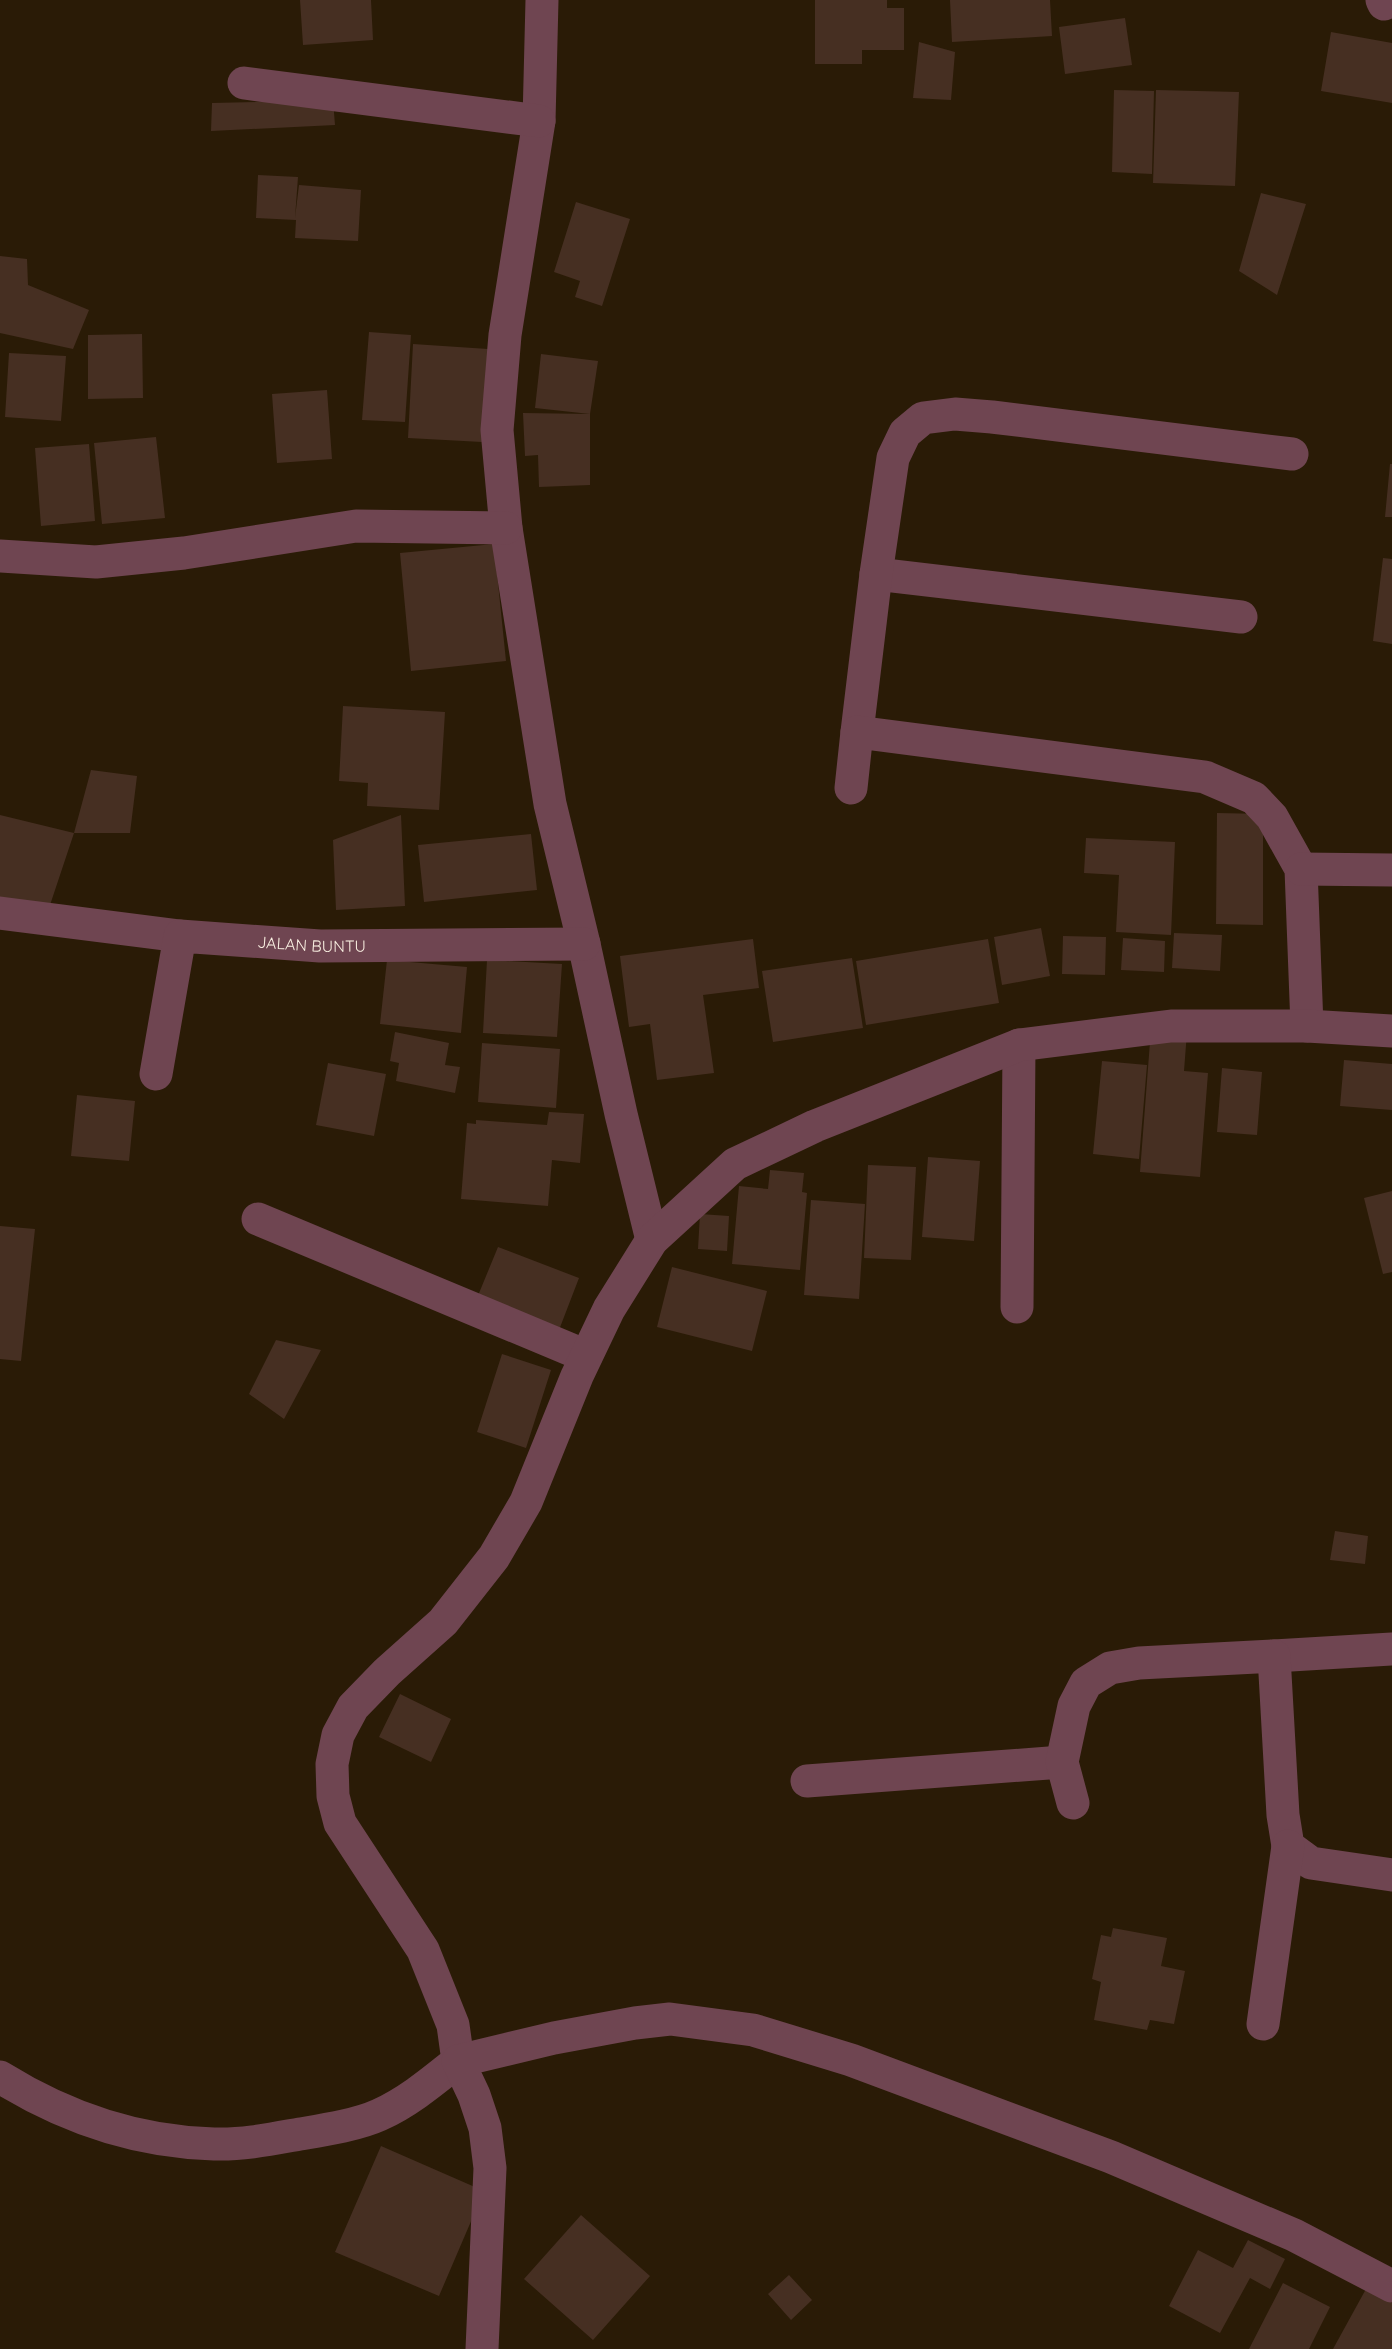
<svg xmlns="http://www.w3.org/2000/svg" width="1392" height="2349" viewBox="0 0 1392 2349" font-family="Quicksand,sans-serif">
	<style>
		.building { fill: #462f22 }
		.lines { fill: none; stroke-linecap: round; stroke-linejoin: round }
		.street { stroke: #6f4551; stroke-width: 33 }
		.labels { text-anchor: middle; stroke-width: 4.5; stroke-linejoin: round; paint-order: stroke }
		.street-label { font-size: 16px; fill: #faf0e2; stroke: #0d0702 }
	</style>
	<rect width="100%" height="100%" fill="#2a1b06"/>
	<path class="building" d="M300 0H371L373 40 303 45Z
		M815 0H887V8H904V50H862V64H815Z
		M950 0H1050L1052 36 952 42Z
		M1125 18 1132 65 1065 74 1059 27Z
		M1331 32 1392 43V103L1321 91Z
		M919 42 955 52 951 100 913 98Z
		M1114 90 1154 91 1152 174 1112 172Z
		M1156 90 1239 92 1235 186 1153 183Z
		M333 100 335 125 211 131 212 103Z
		M258 175 298 177 295 218 299 185 361 190 358 241 295 238 296 220 256 218Z
		M1261 193 1306 204 1277 295 1239 271Z
		M576 202 630 219 602 306 575 297 580 281 554 272Z
		M0 256 27 259 28 285 89 310 73 349 0 333Z
		M369 332 411 335 405 422 362 420Z
		M142 334 143 398 88 399V335Z
		M413 344 488 349 482 442 408 438Z
		M9 353 66 356 61 421 5 417Z
		M541 354 598 361 590 414 535 408Z
		M327 390 332 459 277 463 272 394Z
		M523 413 590 414V485L539 487 538 455 525 456Z
		M156 437 165 518 102 524 94 443Z
		M89 444 95 521 41 526 35 448Z
		M1390 464H1392V517H1385Z
		M494 544 506 661 411 671 400 553Z
		M1383 558 1392 559V644L1373 641Z
		M343 706 445 712 439 810 367 806 368 783 339 781Z
		M91 770 137 776 130 833H74L50 905 0 900V815L74 833Z
		M1217 813 1263 814V925L1216 924Z
		M401 815 405 906 336 910 333 840Z
		M531 834 537 890 424 902 418 845Z
		M1086 838 1175 842 1171 935 1116 932 1119 875 1084 873Z
		M1041 928 1050 976 1002 985 994 937Z
		M1174 933 1222 935 1220 971 1172 968Z
		M1063 936 1106 937 1105 975 1062 974Z
		M1123 938 1165 941 1164 972 1121 970Z
		M753 939 759 988 703 995 714 1073 657 1080 650 1024 629 1027 620 956Z
		M988 939 999 1003 866 1025 856 961Z
		M852 958 863 1028 773 1042 762 971Z
		M387 960 467 967 461 1033 380 1024Z
		M487 960 562 964 557 1037 483 1033Z
		M1151 1029 1187 1032 1184 1071 1208 1073 1200 1177 1140 1172Z
		M395 1032 449 1043 445 1065 460 1067 455 1093 396 1081 399 1063 390 1061Z
		M482 1043 560 1049 556 1108 478 1102Z
		M1344 1060 1392 1064V1110L1340 1106Z
		M1102 1061 1147 1065 1139 1159 1093 1154Z
		M328 1063 386 1074 374 1136 316 1125Z
		M1222 1068 1262 1072 1257 1135 1217 1132Z
		M77 1095 135 1101 129 1161 71 1156Z
		M549 1112 584 1114 580 1163 552 1160 548 1206 461 1199 467 1123 476 1124V1120L547 1125Z
		M928 1157 980 1161 974 1241 922 1237Z
		M868 1165 916 1167 911 1260 864 1258Z
		M770 1170 804 1173 802 1192 807 1193 800 1270 732 1264 739 1186 768 1189Z
		M1392 1191V1272L1383 1274 1364 1198Z
		M811 1200 865 1204 859 1299 804 1295Z
		M700 1214 729 1216 727 1251 698 1249Z
		M0 1226 35 1229 21 1361 0 1359Z
		M498 1247 579 1278 559 1330 477 1298Z
		M672 1267 767 1291 752 1351 657 1327Z
		M276 1340 321 1350 284 1419 249 1394Z
		M502 1354 551 1370 526 1448 477 1432Z
		M1335 1531 1368 1536 1365 1564 1330 1560Z
		M400 1694 451 1719 431 1762 379 1737Z
		M1113 1928 1167 1938 1161 1966 1185 1971 1174 2024 1150 2020 1147 2030 1094 2020 1101 1982 1092 1979 1101 1935 1111 1937Z
		M381 2146 484 2191 439 2296 335 2252Z
		M581 2215 650 2276 593 2340 524 2279Z
		M1248 2240 1285 2259 1270 2289 1250 2278 1220 2333 1169 2306 1198 2250 1233 2268Z
		M789 2275 812 2300 791 2320 768 2294Z
		M1283 2283 1330 2307 1309 2349H1249Z
		M1366 2289 1392 2303V2349H1333Z"/>
	<g class="lines">
		<g class="street">
			<path d="M542 0 539 121 505 335 497 430 506 528 550 804 584 944 621 1114 652 1240"/>
			<path d="M1382 0 1384 4"/>
			<path d="M244 83 539 121"/>
			<path d="M0 556 96 562 184 553 356 526 506 528"/>
			<path d="M876 574 1241 617"/>
			<path d="M857 732 876 574 893 458 905 433 923 418 955 414 992 417 1292 454"/>
			<path d="M851 788 857 732 1205 777 1254 798 1272 817 1301 869 1307 1026"/>
			<path d="M1301 869 1392 870"/>
			<path d="M0 913 180 936"/>
			<path id="s1" d="M156 1074 180 936 320 946 584 944"/>
			<path d="M258 1219 586 1356"/>
			<path d="M1017 1307 1019 1045"/>
			<path d="M1274 1656 1392 1649"/>
			<path d="M807 1781 1062 1762"/>
			<path d="M1073 1803 1062 1762 1074 1706 1086 1683 1110 1668 1139 1663 1274 1656 1283 1815 1288 1846 1311 1863 1392 1875"/>
			<path d="M1263 2024 1288 1846"/>
			<path d="M0 2077C66 2118 136 2142 214 2144 243 2145 272 2139 300 2134 324 2130 357 2125 379 2115 408 2102 433 2081 458 2061L453 2025 423 1950 340 1823 333 1796 332 1764 338 1735 353 1707 387 1672 443 1622 494 1557 526 1502 577 1376 609 1309 652 1240 735 1164 815 1126 1019 1045 1171 1026H1307L1392 1031"/>
			<path d="M482 2349 490 2168 485 2128 474 2095 458 2061 554 2038 635 2023 670 2019 753 2030 851 2060 1111 2157 1294 2235 1392 2286"/>
		</g>
	</g>
	<g class="labels">
		<g class="street-label">
			<text dy="6" stroke="none"><textPath href="#s1" startOffset="272">JALAN BUNTU</textPath></text>
		</g>
	</g>
</svg>
